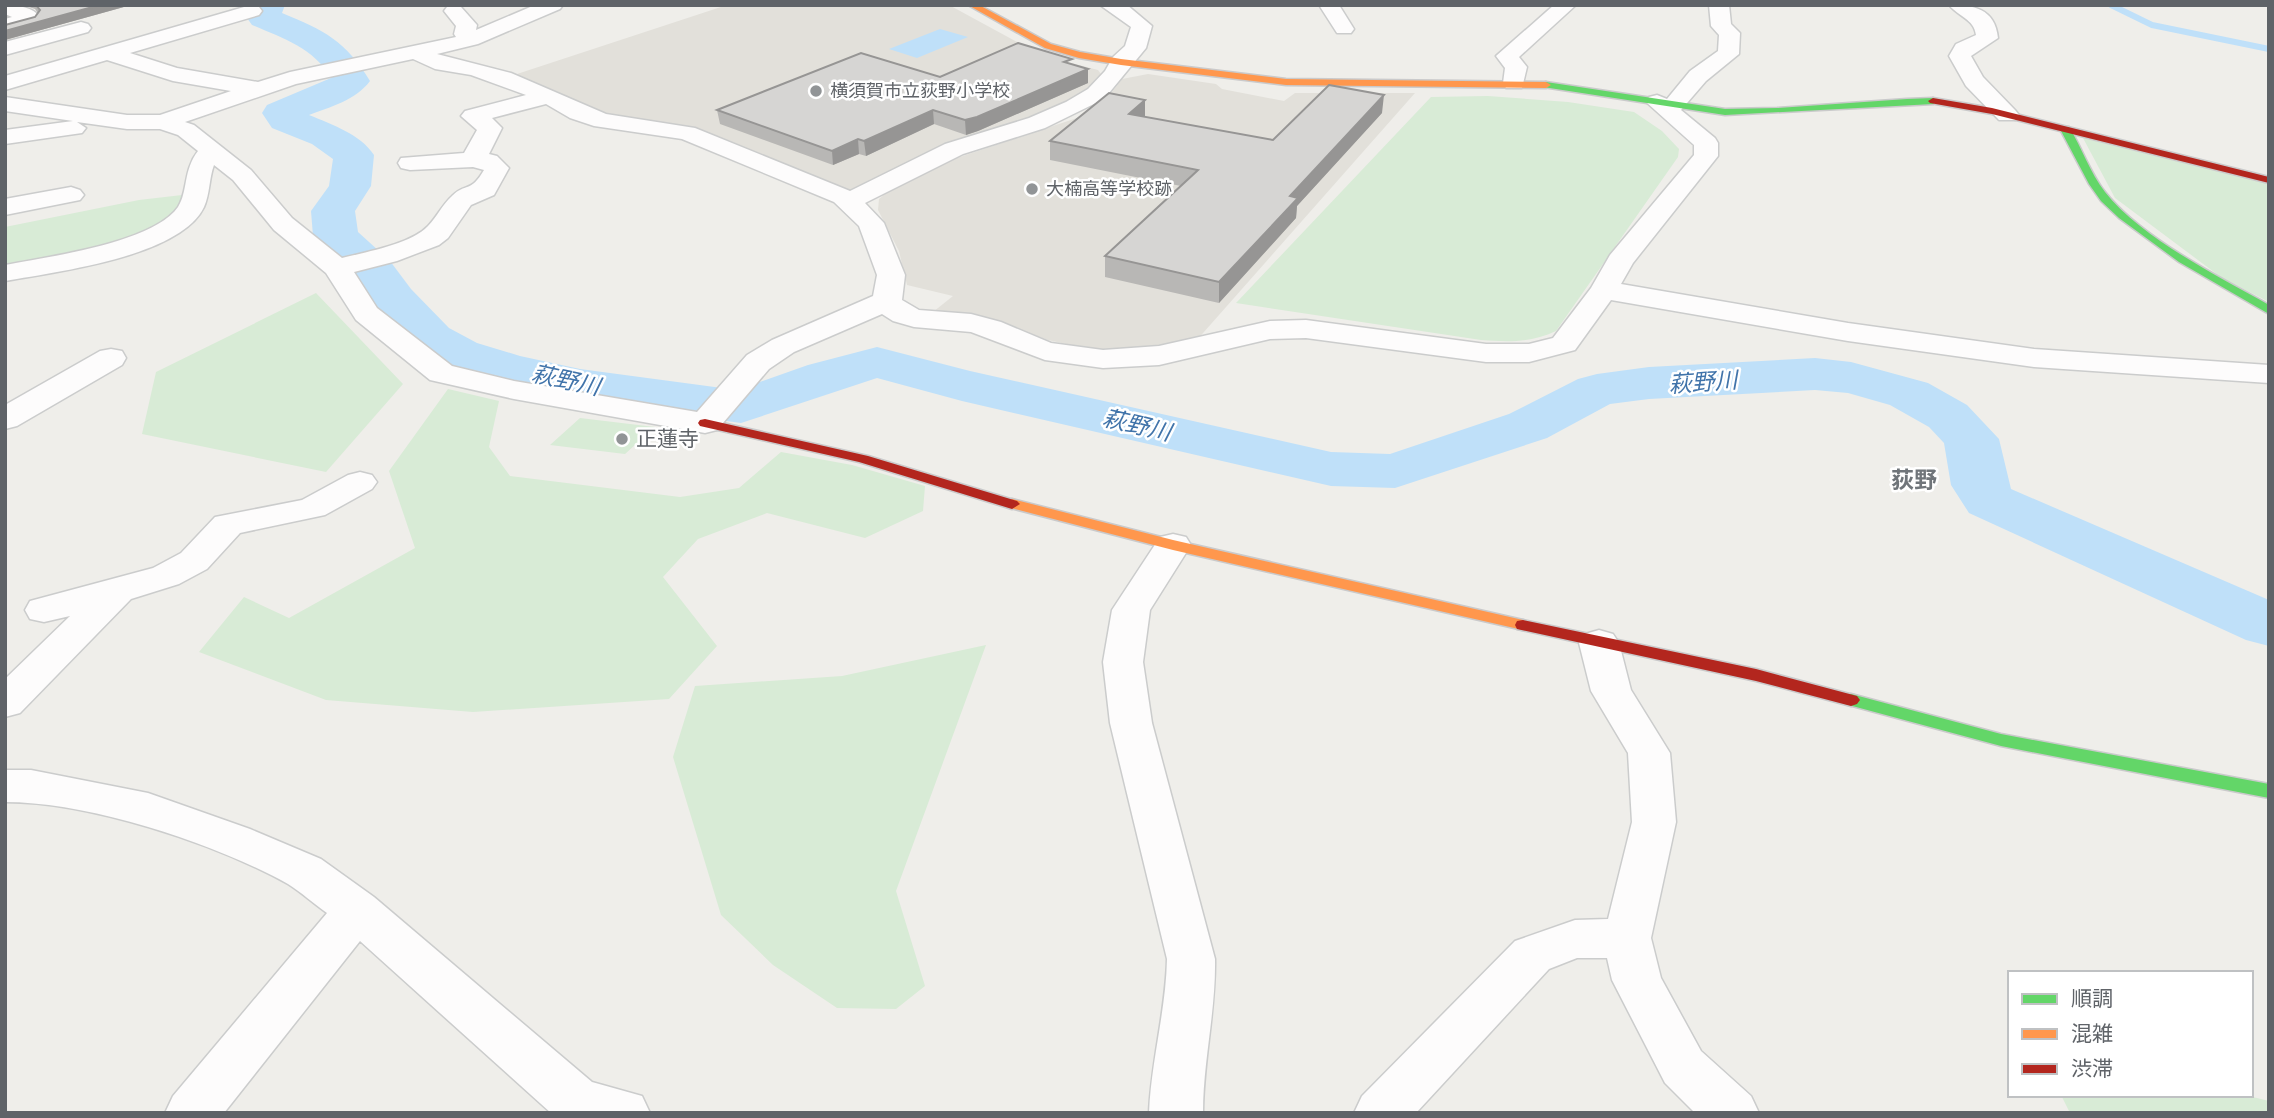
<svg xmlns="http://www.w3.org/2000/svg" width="2274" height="1118" viewBox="0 0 2274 1118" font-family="Commissioner,'Noto Sans JP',sans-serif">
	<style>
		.education { fill: #e2e0da }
		.green { fill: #d8ebd6 }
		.water { fill: #bfe0f9 }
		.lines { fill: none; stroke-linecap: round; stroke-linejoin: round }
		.stream { stroke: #bfe0f9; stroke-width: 6 }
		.river { fill: #bfe0f9; fill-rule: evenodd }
		.street-casing { stroke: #cbcccc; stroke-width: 3 }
		.fast-casing { stroke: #cacacb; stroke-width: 3 }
		.slow-casing { stroke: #cacacb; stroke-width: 3 }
		.jam-casing { stroke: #cacacb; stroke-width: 3 }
		.street { fill: #fdfcfc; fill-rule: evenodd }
		.fast { fill: #63d668; fill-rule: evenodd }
		.slow { fill: #ff974d; fill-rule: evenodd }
		.jam { fill: #b3261e; fill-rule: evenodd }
		.wall { fill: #b8b7b5 }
		.shaded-wall { fill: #969594 }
		.building { fill: #d6d5d3; stroke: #969594; stroke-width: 2 }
		.poi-dot { fill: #919496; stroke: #fff; stroke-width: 2.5 }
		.labels { text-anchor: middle; stroke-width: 5; stroke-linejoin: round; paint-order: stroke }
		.far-poi-label { font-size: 18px; fill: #5f6368; stroke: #fff; text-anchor: start }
		.poi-label { font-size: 21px; fill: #5f6368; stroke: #fff; text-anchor: start }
		.water-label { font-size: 23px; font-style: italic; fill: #4174aa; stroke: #fff }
		.neighbourhood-label { font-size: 23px; font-weight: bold; fill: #70757a; stroke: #fff }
	</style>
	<rect width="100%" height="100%" fill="#efeeea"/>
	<path class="education" d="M727 5H949L1041 55 1098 70 1101 74 1077 101 859 192 839 193 685 132 579 113 517 74Z
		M1148 74 1216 84 1222 89 1284 101 1295 93H1415L1196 341 1161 350 1098 351 1048 340 997 321 933 312 953 296 907 285 899 251 878 210 879 199 886 193 957 158 1083 116 1106 100 1122 79Z"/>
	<path class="green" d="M1488 96 1568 102 1634 112 1662 131 1679 149 1678 157 1556 331C1531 343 1508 342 1481 340L1236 303 1431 97Z
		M2083 138 2269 184V302L2222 278 2115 198Z
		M182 195 179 212 129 242 5 267V227L139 200Z
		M316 293 403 384 326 472 142 434 156 372Z
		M448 389 499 401 489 447 510 476 680 497 739 488 781 452 852 465 925 486 923 511 865 538 767 513 698 539 663 577 717 646 669 699 473 712 326 700 199 652 244 597 289 618 415 548 389 471Z
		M580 418 655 427 625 454 550 445Z
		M986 645 896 891 925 986 896 1009 837 1008 773 965 721 915 673 757 695 686 842 676Z
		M2061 1095H2245L2269 1101V1113H2070Z"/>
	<path class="water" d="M940 29 968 37 917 58 889 49Z"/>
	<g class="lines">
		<path class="stream" d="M2111 5 2152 25 2269 49"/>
		<path class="river" d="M251 5H285L282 13C324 30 346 41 370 81 356 100 330 107 309 115 333 125 360 134 374 155L371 186 355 211 358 232 390 261 411 289 449 328 477 343 520 356 580 369 737 390 808 365 877 347 970 371 1331 452 1390 454 1509 414 1578 379 1597 374 1649 367 1815 358 1851 362 1928 383 1967 405 1999 439 2011 489 2269 600V646L2246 640 1969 513 1951 485 1944 443 1929 427 1890 405 1848 393 1815 390 1649 399 1610 404 1547 438 1395 488 1331 486 962 401 877 378 741 423 580 401 490 380 441 365 413 350 377 309 356 281 320 246 313 236 311 211 329 186 333 159 312 144 272 128 262 113 267 105 331 78C314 48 282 38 252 25L247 18Z"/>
		<g class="street-casing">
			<path id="street" d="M5 5C18 5 33 7 41 18L38 22 5 31V19L12 17 5 14Z
				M251 5 259 7 262 11 259 15 130 53 177 68 258 82 290 72 456 37 454 34 456 26 444 11 447 7H461L477 25 476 30 535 5H563L560 9 478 44 437 54 511 73 606 114 695 128 850 191 945 144 1029 118 1066 102 1088 89 1105 71 1113 57 1125 46 1131 27 1100 5H1127L1152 26 1146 48 1104 99 1045 128 963 154 865 203 884 223 905 275 902 300 919 310 971 314 1001 322 1051 343 1103 350 1159 346 1270 321 1306 320 1486 344H1529L1553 338 1591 288 1610 255 1694 155V145L1646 102 1649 97 1657 95 1667 99 1690 71 1718 51 1719 35 1711 26 1709 5H1729L1731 24 1740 33 1739 54 1706 81 1681 110 1715 138 1718 143V156L1633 263 1621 284 1848 323 2034 349 2269 365V383L2034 367 1848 341 1611 300 1575 350 1529 362H1486L1306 338 1270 339 1159 365 1103 368 1045 360 971 332 914 327 893 321 882 314 794 352 769 369 717 430 705 433 514 399 430 380 356 320 326 273 274 230 233 180 214 165C209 178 210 194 204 207 180 257 55 272 5 281V265C47 257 153 243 178 207 188 192 183 170 198 151L178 135 160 129H127L77 122 86 128 82 133 5 144V130L73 121 5 111V97L127 115H160L231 91 173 81 107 60 5 90V76ZM413 59 435 69 471 75 526 95 465 111 461 116 477 130 464 153 401 158 398 163 401 168 410 170 473 167 484 170C470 194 466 182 452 196 442 205 437 217 428 226 411 244 366 252 342 258L292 218 251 170 194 125 185 122 296 84ZM546 104 570 118 594 126 682 139 834 202 859 226 877 275 873 296 772 340 747 355 697 412 514 381 452 366 377 308 354 272 397 261 439 245 448 238 471 205 494 195 509 168 497 156 489 154 502 128 492 118Z
				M1319 5H1339L1354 29 1351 33H1337Z
				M1554 5H1576L1519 57 1527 67 1522 88H1506L1503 83 1505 68 1496 56Z
				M1949 5C1973 5 1995 8 1998 38L1971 56 1983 77 2015 110 2019 115 2015 120H1999L1966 86 1949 56 1956 44 1976 35C1974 19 1959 17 1949 5Z
				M81 22 88 24 91 28 88 32 5 55V42Z
				M71 187 80 190 84 195 80 200 5 215V199Z
				M111 349 122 351 126 358 122 365 17 426 5 429V405L100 351Z
				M360 472 372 475 377 482 372 489 325 515 240 533 207 569 179 584 131 599 20 713 5 717V679L70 616 44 622 30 619 25 610 30 601 153 568 181 553 215 517 302 500 348 475Z
				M1173 534 1186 537 1191 545 1150 610 1143 662 1152 723 1215 959C1216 1011 1203 1061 1203 1113H1149C1151 1061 1166 1011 1167 959L1110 723 1103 662 1112 610 1160 537Z
				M1599 630 1613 634 1619 643 1631 690 1670 753 1676 822 1651 938 1661 978 1701 1051 1751 1096 1759 1113H1695L1665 1083 1612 980 1607 958H1577L1549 969 1416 1113H1354L1362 1096 1515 941 1575 920 1608 919 1632 822 1628 753 1591 691 1579 643 1585 634Z
				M5 770H31L148 793 250 829 321 859 374 897 592 1082 642 1096 650 1113H551L360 941 224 1113H165L173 1096 327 913C314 904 301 892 288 884 214 843 89 802 5 802Z"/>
		</g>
		<g class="fast-casing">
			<path id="fast" d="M1546 82 1725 109 1777 108 1907 99 1933 98 1938 101 1933 104 1725 115 1543 87V83Z
				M2061 127H2069C2082 148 2090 173 2105 192 2141 238 2218 276 2269 305V314L2179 262 2119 218 2101 201 2089 184 2060 129Z
				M1851 694 2001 734 2269 784V798L2001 746 1845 704 1842 700 1845 696Z"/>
		</g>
		<g class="slow-casing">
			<path id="slow" d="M968 5H979L1051 44 1080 52 1121 59 1286 79 1546 82 1551 85 1546 88 1286 85 1121 65 1079 58 1045 48Z
				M1012 499 1173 540 1523 620 1531 625 1523 630 1173 550 1007 507 1004 504 1007 501Z"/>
		</g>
		<g class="jam-casing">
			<path id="jam" d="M1933 98 1992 108 2269 177V183L1992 114 1930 103 1928 101Z
				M705 419 868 456 1017 501 1020 504 1012 509 859 462 700 426 698 423 700 420Z
				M1523 620 1756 669 1857 696 1860 700 1857 704 1851 706 1756 681 1517 629 1515 625 1517 621Z"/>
		</g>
		<use href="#street" class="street"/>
		<use href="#fast" class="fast"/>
		<use href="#slow" class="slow"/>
		<use href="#jam" class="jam"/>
	</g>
	<path class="wall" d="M23 5H131L5 40 35 17 38 13 35 9Z
		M1072 65 1088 83 978 131 966 135 934 124 866 156 859 154 833 165 720 124 717 110 940 77Z
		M1382 113 1297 206 1296 218 1219 303 1105 277V256L1181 186 1050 160V141L1145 117 1273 140Z"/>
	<path class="shaded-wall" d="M100 5H131L5 40V31Z
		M1088 69V83L978 131 966 135 965 120Z
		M1384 95 1382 113 1297 206 1296 218 1219 303V282L1290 196Z
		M1145 100V118L1129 114Z
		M933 110 934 124 866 156 864 141Z
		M858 139 859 154 833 165 832 151Z"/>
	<path class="building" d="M36 5H100L5 31V25L35 17 40 10Z
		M1018 43 1072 59 1064 62 1088 69 977 117 965 120 933 110 864 141 858 139 832 151 717 110 861 53 940 77Z
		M1329 85 1384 95 1290 196 1298 198 1219 282 1105 256 1198 170 1050 141 1109 93 1145 100 1129 114 1273 140Z"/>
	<g class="poi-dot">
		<circle cx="816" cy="91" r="7"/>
		<circle cx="1032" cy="189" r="7"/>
		<circle cx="622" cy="439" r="7"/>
	</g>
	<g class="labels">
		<g class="far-poi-label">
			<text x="830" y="97">横須賀市立荻野小学校</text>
			<text x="1046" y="195">大楠高等学校跡</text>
		</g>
		<g class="poi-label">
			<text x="636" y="446">正蓮寺</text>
		</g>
		<g class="water-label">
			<text transform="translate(566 380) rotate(12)" y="8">萩野川</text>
			<text transform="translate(1703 382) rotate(-4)" y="8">萩野川</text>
			<text transform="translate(1137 425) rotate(13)" y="8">萩野川</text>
		</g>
		<g class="neighbourhood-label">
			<text x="1914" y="488">荻野</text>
		</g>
	</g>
	<rect width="2274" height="1118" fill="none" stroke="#5f6368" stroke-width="14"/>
	<rect x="2008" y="971" width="245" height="126" fill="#ffffff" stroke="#bfc1c3" stroke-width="2"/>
	<rect x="2022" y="994" width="35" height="10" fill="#63d668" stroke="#bfc1c3" stroke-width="2"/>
	<text x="2071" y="1006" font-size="21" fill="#5f6368">順調</text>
	<rect x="2022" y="1029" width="35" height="10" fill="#ff974d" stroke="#bfc1c3" stroke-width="2"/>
	<text x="2071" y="1041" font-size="21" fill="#5f6368">混雑</text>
	<rect x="2022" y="1064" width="35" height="10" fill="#b3261e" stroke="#bfc1c3" stroke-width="2"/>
	<text x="2071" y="1076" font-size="21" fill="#5f6368">渋滞</text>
</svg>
